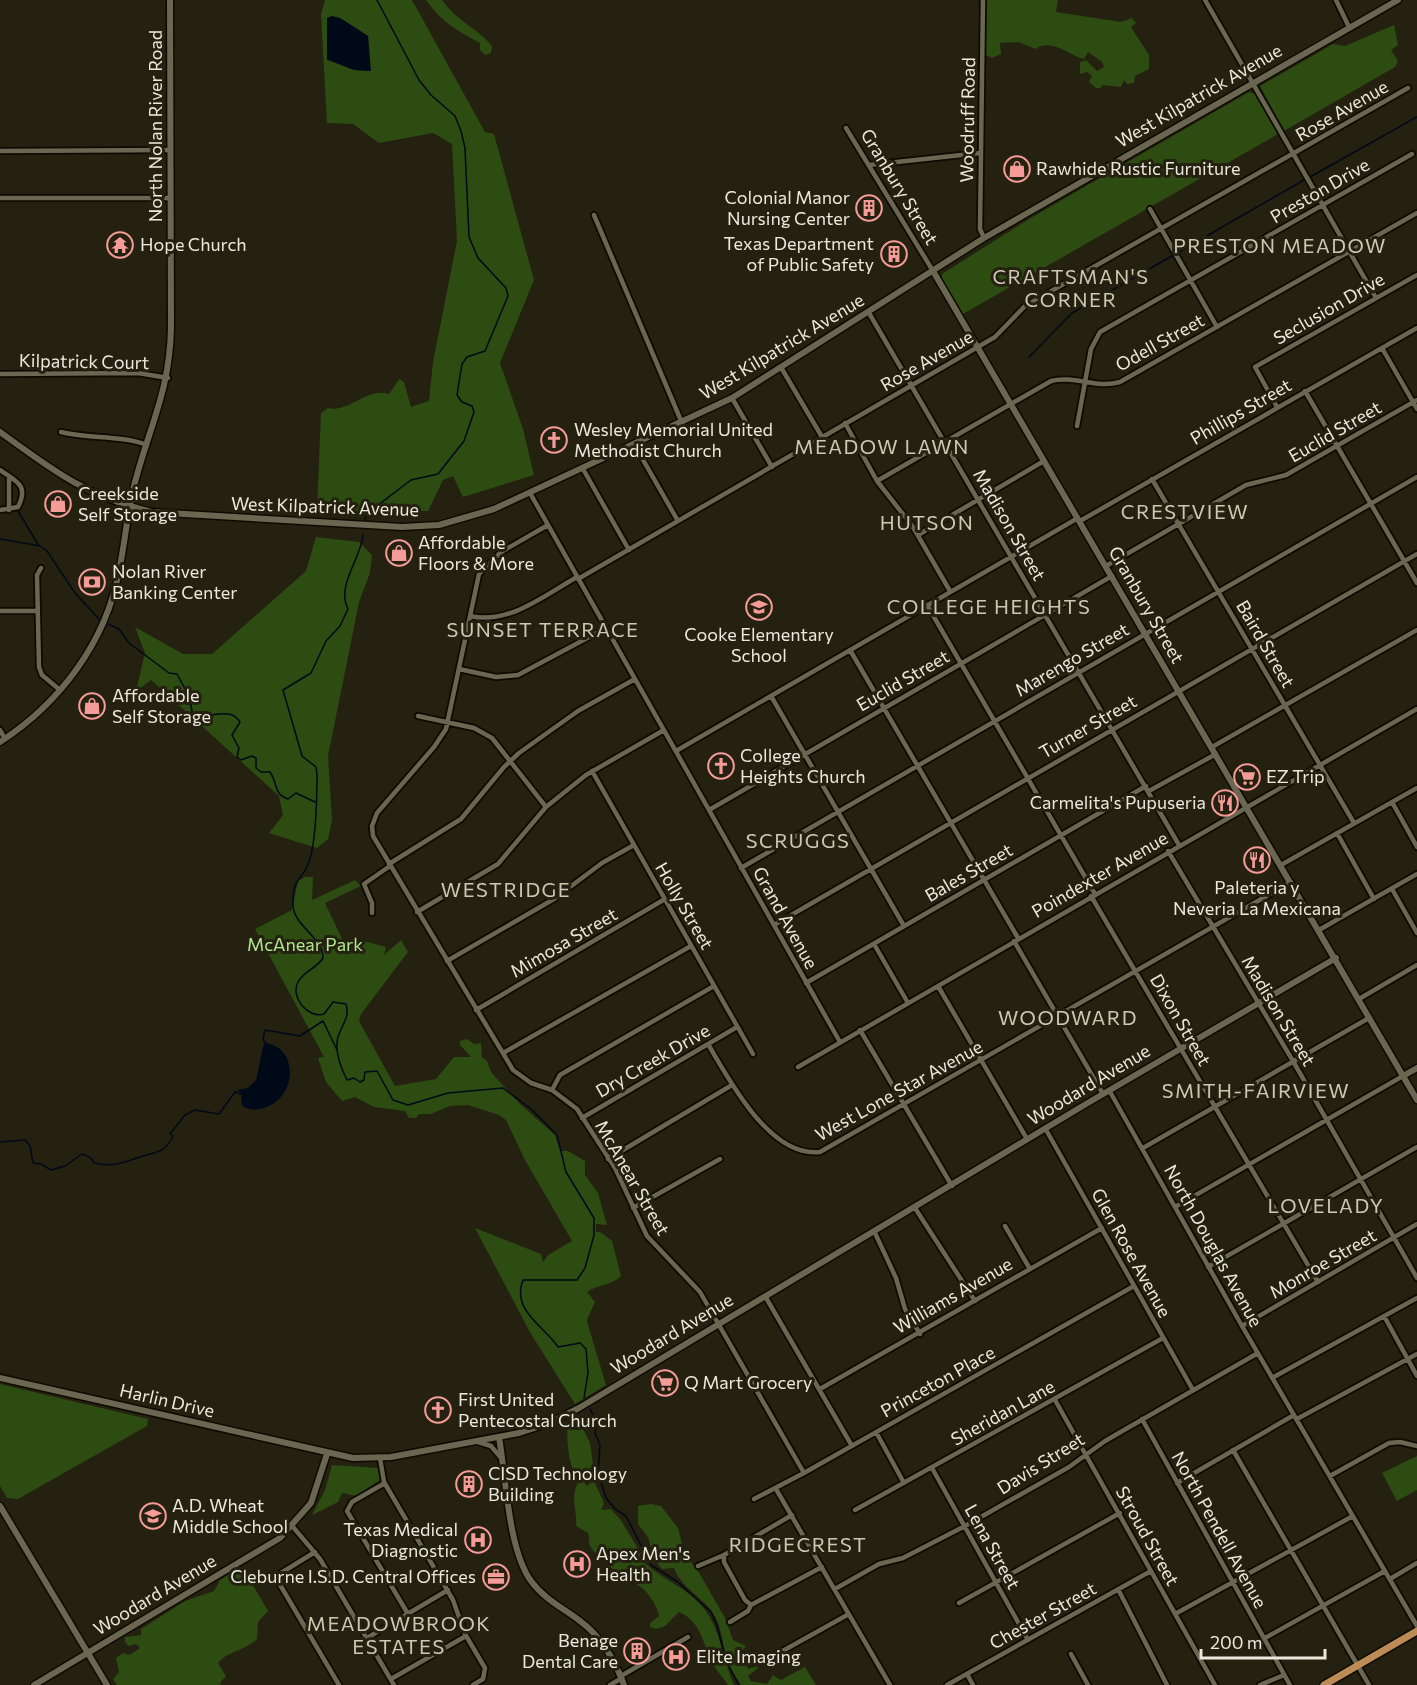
<svg xmlns="http://www.w3.org/2000/svg" width="1417" height="1685" viewBox="0 0 1417 1685" font-family="Commissioner,sans-serif">
	<style>
		.green { fill: #2c4c11; fill-rule: evenodd }
		.water { fill: #000917 }
		.lines { fill: none; stroke-linecap: round; stroke-linejoin: round }
		.stream { stroke: #000917; stroke-width: 1.5 }
		.street-casing { stroke: #0e0a00; stroke-width: 8 }
		.secondary-casing { stroke: #0e0a00; stroke-width: 9 }
		.primary-casing { stroke: #0e0a00; stroke-width: 10 }
		.street { stroke: #6a6652; stroke-width: 4.5 }
		.secondary { stroke: #6a6652; stroke-width: 6 }
		.primary { stroke: #bc8b56; stroke-width: 7 }
		.labels { text-anchor: middle; stroke-width: 6; stroke-linejoin: round; paint-order: stroke }
		.street-label { font-size: 18px; fill: #ebe9de; stroke: #242110 }
		.poi-label { font-size: 18px; fill: #ebe9de; stroke: #242110; text-anchor: start }
		.park-label { font-size: 18px; fill: #b2e68f; stroke: #242110 }
		.neighbourhood-label { font-size: 20px; letter-spacing: 1.5px; fill: #cdc8b3; stroke: #242110 }
	</style>
	<rect width="100%" height="100%" fill="#242110"/>
	<path class="green" d="M325 0H412L485 132 494 134 534 280 500 363 523 429 534 475 463 497 453 476 443 480 428 511H317L321 413 328 408C349 413 367 387 389 394L399 379 404 382 411 407 429 401 433 362 457 241 452 144 433 133 379 143 353 124 327 123 321 14ZM327 18H340L368 36 370 71 354 70 327 60Z
		M426 0H442C458 22 476 27 492 46L491 53 485 55 480 50V43C457 30 443 24 426 0Z
		M984 0H1058L1056 12 1121 22 1132 18 1136 23 1131 27 1149 55V69L1135 76 1134 83 1127 84 1124 80 1121 87 1102 85 1101 88H1096L1089 82 1092 76 1087 72 1080 74V62L1086 60 1097 71 1104 67 1102 62 1088 52 1084 59C1067 55 1053 38 1035 49L1019 42 1000 43 1001 54 992 58 984 54Z
		M1394 25 1398 45 1391 50 1398 61 1395 67 1284 131 1260 86 1333 44 1345 46Z
		M1249 92 1255 94 1278 134 963 314 942 279V274L1029 219Z
		M316 537 359 542 372 555 370 573 359 602 328 756 332 820 328 839 317 848 269 833 283 815 279 796 151 680 136 691 145 653 135 627 183 654H212L306 571Z
		M305 877H313L312 900 355 880 361 886 325 903 346 947 353 938 386 947 384 955 401 940 408 952 361 1014 359 1021 395 1086 436 1079 454 1057H471L460 1045V1041L467 1039 474 1044 481 1043 482 1057 487 1061 491 1072 520 1104 555 1135 560 1151H568L585 1161V1175L598 1193 607 1225 596 1224V1232H600L612 1241 621 1276C613 1285 598 1284 587 1292L595 1302 587 1320 588 1325 606 1385 575 1404 531 1334 475 1228 541 1254 543 1262 548 1255 572 1241 525 1160 506 1120 499 1115 468 1105 450 1106 431 1114H419L416 1118H409L405 1111 374 1107 355 1097 342 1101 326 1082 318 1058 324 1057 255 929 292 910 298 881Z
		M0 1384 148 1419 147 1426 18 1499 7 1498 0 1486Z
		M579 1421 590 1443 593 1465 588 1472 581 1470 576 1473C568 1466 566 1434 568 1423Z
		M1417 1456V1490L1397 1501 1382 1473Z
		M332 1465 378 1468 380 1480 356 1496 342 1493 338 1502 312 1515 325 1490Z
		M581 1480H584L586 1486 594 1481 604 1503 601 1510 611 1509 620 1519 641 1553 639 1557C659 1580 693 1588 709 1616 721 1635 724 1663 734 1685H728C724 1679 718 1672 714 1666 703 1647 702 1621 679 1612L665 1626 656 1629 650 1627V1623L659 1616C658 1607 646 1588 637 1585L635 1574 619 1576C611 1565 591 1553 589 1543 589 1539 589 1536 588 1533L576 1526C578 1513 568 1492 581 1480Z
		M651 1504 661 1506 678 1528 685 1556 697 1569 725 1618 733 1640 746 1646 741 1652 748 1669 757 1666 758 1668 748 1676 751 1681 767 1684 773 1675 781 1680 805 1667 816 1685H741C736 1677 730 1669 727 1660 722 1643 722 1625 711 1610 699 1595 680 1586 674 1568L662 1569 654 1559 648 1537 638 1524V1506Z
		M236 1570 246 1573 268 1611 258 1622 257 1639C246 1650 226 1652 218 1663L226 1676 220 1683 221 1685H117L113 1679 119 1672 116 1658 123 1653 130 1655 140 1648 136 1644 129 1646 125 1642V1637L141 1635V1629L185 1601 214 1591 220 1580Z"/>
	<path class="water" d="M332 16 340 18 368 36 371 71 354 70 327 59V18Z
		M264 1043C298 1045 299 1097 264 1108 257 1110 248 1111 242 1105L241 1093 237 1090 248 1088 256 1080Z"/>
	<g class="lines">
		<path class="stream" d="M1310 177 1417 117
			M1179 252 1304 180
			M1029 357 1072 313 1172 256
			M18 511 39 546
			M365 519 369 512 411 480 438 474 464 441 474 412 472 406 462 402 457 395 462 364 467 357 485 351 508 296 506 288 478 258 469 237 465 148 461 131 455 116 431 95 419 80 377 0
			M363 535C361 559 336 585 348 609L340 626 326 641 311 673 283 690 302 756 316 767 317 774C317 796 316 841 309 862 303 881 293 875 293 903 292 926 323 936 323 958 317 968 303 972 298 982 290 997 308 1019 324 1014L333 1002 346 1004C350 1018 342 1024 338 1037 334 1051 341 1068 347 1080L354 1078 360 1082 364 1080 365 1072 377 1071 393 1100 408 1105 448 1093 503 1088 531 1109 557 1135 566 1172 594 1218V1235L585 1268 577 1280H523C511 1310 544 1326 558 1347L580 1343 586 1349 588 1373 584 1398
			M0 539 40 546 47 551 75 593 99 619
			M108 624 119 629 129 643 169 673 177 674 190 698 192 712C208 722 229 704 240 722L232 735 239 748 237 757 241 760 252 756 256 758V768L261 772H270C278 783 273 794 288 799L296 793 315 802
			M266 1043 263 1039 265 1030 300 1036 323 1021 337 1050
			M0 1142 25 1140 30 1146 33 1163 41 1164 51 1170 65 1166 82 1154 91 1158 94 1163C112 1167 120 1164 137 1158 154 1152 165 1154 173 1136L170 1134 185 1115 195 1110 219 1114 235 1092 241 1094
			M590 1409 597 1422 595 1433 600 1445 598 1473 606 1498 615 1509 626 1516 651 1565 678 1582 711 1612 717 1625 726 1661 739 1685"/>
		<g class="street-casing">
			<path id="street" d="M983 0 980 229 984 238
				M1205 0 1376 298
				M1336 0 1349 27
				M846 128 933 271
				M0 151 171 150
				M869 165 980 153
				M0 198H171
				M1150 209 1217 327
				M594 215 682 423
				M869 313 1179 845
				M1382 348 1417 409
				M782 369 822 437
				M0 374 138 373 168 378
				M1305 391 1417 583
				M732 398 772 467
				M1277 407 1255 367 1417 275
				M845 423 877 481 913 527 950 591
				M1077 426 1091 349 1100 332 1412 154
				M61 432C89 439 120 435 147 445
				M634 444 678 521
				M583 469 629 550
				M0 470C17 482 29 485 18 507L0 510
				M9 476V510
				M1152 479 1354 823
				M877 481 1051 381C1074 375 1096 389 1120 382L1417 213
				M530 493 840 1042
				M1080 521 1417 328
				M548 525 501 552 479 574 446 729 434 747 377 813 372 826 373 836 513 1070 531 1083 552 1090 577 1109 615 1168 647 1236 700 1292 804 1473
				M918 535 1044 461
				M1106 566 1246 485 1286 475 1417 400
				M41 568 37 575 39 667 42 675 60 690
				M578 579 995 337 1025 306 1408 88
				M927 605 1095 894
				M0 611H37
				M470 616C509 625 545 595 577 577
				M850 650 1018 938
				M459 669 496 677 518 675 606 628
				M771 696 904 926
				M418 716 474 728 492 738 546 807
				M0 730 5 739
				M1212 747 1417 630
				M676 751 1078 518
				M592 771 753 1054
				M1149 791 1216 754
				M1392 802 1417 847
				M709 810 1112 576
				M1337 833 1374 899
				M1168 851 1293 1061 1417 1278
				M389 864 461 819 504 767 519 753 578 711 635 679
				M1281 865 1417 788
				M741 868 1417 477
				M1392 889 1417 933
				M1091 896 1318 1282
				M417 912 498 864 546 807 586 775 664 730
				M372 913V903L364 884 390 866
				M774 925 1417 554
				M1319 930 1417 874
				M1014 941 1103 1094
				M874 944 908 1003
				M447 961 554 899 602 863 634 845
				M806 983 1146 786
				M938 986 1027 1139
				M1359 999 1417 965
				M476 1010 665 899
				M860 1030 952 1186
				M708 1044C730 1081 770 1158 820 1152L1291 882
				M503 1053 691 946
				M798 1067 1417 709
				M552 1090 560 1075 714 986
				M1109 1090 1242 1326 1417 1626
				M582 1118 737 1027
				M1045 1128 1193 1390
				M1143 1148 1369 1018
				M608 1159 732 1085
				M1175 1207 1403 1076
				M633 1208 720 1159
				M915 1208 975 1301
				M1005 1226 1030 1269
				M875 1233 896 1278 905 1309 920 1334
				M1208 1267 1417 1147
				M765 1296 852 1446
				M1384 1316 1417 1376
				M1242 1326 1417 1224
				M1272 1378 1417 1298
				M820 1389 1102 1228
				M1055 1400 1215 1685
				M1142 1419 1290 1685
				M1297 1419 1417 1354
				M876 1432 904 1483
				M478 1442 491 1446 502 1459
				M1233 1450 1369 1685
				M380 1458 384 1482 453 1600 465 1634 485 1668 483 1679 473 1685
				M932 1468 1028 1640
				M1330 1476 1389 1443 1400 1442 1417 1446
				M385 1483 352 1502 347 1511 408 1614
				M1177 1483 1294 1415
				M776 1489 890 1685
				M754 1499 804 1473 1134 1286
				M855 1510 1163 1338
				M293 1527 320 1559 394 1685
				M315 1552 281 1573 279 1583 339 1685
				M724 1555V1562L745 1600 751 1605
				M698 1566 724 1555 792 1515
				M1390 1579 1417 1563
				M835 1589 879 1564 903 1558 965 1526 1069 1467 1105 1441 1258 1353
				M1118 1589 1167 1685
				M959 1603 1120 1513
				M1175 1614 1353 1516
				M730 1622 748 1611 751 1605 822 1567
				M367 1638 448 1590
				M1265 1638 1385 1571
				M1071 1654 1088 1685
				M770 1658 849 1614
				M967 1674 973 1685
				M621 1676 688 1637
				M391 1679 466 1636
				M610 1685 622 1678
				M947 1685 1151 1571
				M1260 1685 1284 1675"/>
		</g>
		<g class="secondary-casing">
			<path id="secondary" d="M933 271 1417 1100
				M0 432C55 472 84 495 151 512L402 527 439 525 494 509 732 398 984 238 1398 0
				M0 742C60 703 106 642 119 571 125 543 127 514 134 486 149 427 170 391 171 327L170 0
				M1403 1076 1417 1068
				M0 1378 353 1458 391 1457 519 1433 547 1424 579 1408 1086 1104 1336 958
				M499 1437C506 1477 508 1549 531 1581 544 1599 563 1608 580 1621 602 1637 615 1661 624 1685
				M0 1506 107 1685
				M34 1685 280 1538 311 1503 327 1454"/>
		</g>
		<g class="primary-casing">
			<path id="primary" d="M1324 1685 1417 1631"/>
		</g>
		<use href="#street" class="street"/>
		<use href="#secondary" class="secondary"/>
		<use href="#primary" class="primary"/>
	</g>
	<defs>
		<g id="shop-ring" transform="scale(1.35)"><circle r="9.5" fill="#242110" stroke="#f59b98" stroke-width="1.5"/><path d="M-5-2.5h2.3a2.7 3.5 0 0 1 5.4 0H5L5.5 6h-11ZM-1.5-2.5h3a1.5 2.3 0 0 0-3 0Z" fill="#f59b98"/></g>
		<g id="building-ring" transform="scale(1.35)"><circle r="9.5" fill="#242110" stroke="#f59b98" stroke-width="1.5"/><path d="M-4-6H4V6H1V3H-1V6H-4ZM-2.5-4.3h1.7v1.8h-1.7ZM.8-4.3h1.7v1.8H.8ZM-2.5-1h1.7V.8h-1.7ZM.8-1h1.7V.8H.8Z" fill="#f59b98"/></g>
		<g id="temple-ring" transform="scale(1.35)"><circle r="9.5" fill="#242110" stroke="#f59b98" stroke-width="1.5"/><path d="M0-6L5-2H3V0L6.5 2.5H4V6H1.5V3h-3V6H-4V2.5H-6.5L-3 0V-2H-5Z" fill="#f59b98"/></g>
		<g id="church-ring" transform="scale(1.35)"><circle r="9.5" fill="#242110" stroke="#f59b98" stroke-width="1.5"/><path d="M-1.2-6h2.4v3.5h3.3v2.4h-3.3V6h-2.4V-.1h-3.3v-2.4h3.3Z" fill="#f59b98"/></g>
		<g id="bank-ring" transform="scale(1.35)"><circle r="9.5" fill="#242110" stroke="#f59b98" stroke-width="1.5"/><path d="M-6-4H6V4H-6ZM0-2.3a2.3 2.3 0 1 0 0 4.6a2.3 2.3 0 1 0 0-4.6Z" fill="#f59b98"/></g>
		<g id="school-ring" transform="scale(1.35)"><circle r="9.5" fill="#242110" stroke="#f59b98" stroke-width="1.5"/><path d="M0-5L7-2L0 1L-7-2ZM-4 1L0 2.5L4 1V4Q0 6-4 4Z" fill="#f59b98"/></g>
		<g id="supermarket-ring" transform="scale(1.35)"><circle r="9.5" fill="#242110" stroke="#f59b98" stroke-width="1.5"/><path d="M-6-5.5h2.5l.6 2H6L4.5 2H-2.5L-4.4-4H-6ZM-1.5 3.2a1.3 1.3 0 1 0 .1 0ZM3 3.2a1.3 1.3 0 1 0 .1 0Z" fill="#f59b98"/></g>
		<g id="restaurant-ring" transform="scale(1.35)"><circle r="9.5" fill="#242110" stroke="#f59b98" stroke-width="1.5"/><path d="M-5-6h1v4h1v-4h1v4h1v-4h1v5L-1.5 .5V6h-2V.5L-5-1ZM5-6V6H3V1.5H1.5Q1.5-4 5-6Z" fill="#f59b98"/></g>
		<g id="hospital-ring" transform="scale(1.35)"><circle r="9.5" fill="#242110" stroke="#f59b98" stroke-width="1.5"/><path d="M-5-5h3v3.5h4V-5h3V5h-3V1.5h-4V5h-3Z" fill="#f59b98"/></g>
		<g id="office-ring" transform="scale(1.35)"><circle r="9.5" fill="#242110" stroke="#f59b98" stroke-width="1.5"/><path d="M-6-3h4V-5.5h4V-3h4V5H-6ZM-1-4.5V-3h2v-1.5ZM-6 0V1H6V0Z" fill="#f59b98"/></g>
	</defs>
	<g fill-rule="evenodd">
		<use href="#shop-ring" x="1017" y="169"/>
		<use href="#building-ring" x="869" y="208"/>
		<use href="#temple-ring" x="120" y="245"/>
		<use href="#building-ring" x="894" y="254"/>
		<use href="#church-ring" x="554" y="440"/>
		<use href="#shop-ring" x="58" y="504"/>
		<use href="#shop-ring" x="399" y="553"/>
		<use href="#bank-ring" x="92" y="582"/>
		<use href="#school-ring" x="759" y="607"/>
		<use href="#shop-ring" x="92" y="706"/>
		<use href="#church-ring" x="721" y="766"/>
		<use href="#supermarket-ring" x="1247" y="777"/>
		<use href="#restaurant-ring" x="1225" y="803"/>
		<use href="#restaurant-ring" x="1257" y="860"/>
		<use href="#supermarket-ring" x="665" y="1383"/>
		<use href="#church-ring" x="438" y="1410"/>
		<use href="#building-ring" x="469" y="1484"/>
		<use href="#school-ring" x="153" y="1516"/>
		<use href="#hospital-ring" x="478" y="1540"/>
		<use href="#hospital-ring" x="577" y="1564"/>
		<use href="#office-ring" x="496" y="1577"/>
		<use href="#building-ring" x="637" y="1651"/>
		<use href="#hospital-ring" x="676" y="1657"/>
	</g>
	<g class="labels">
		<g class="street-label">
			<text transform="translate(1199 96) rotate(-30)" y="6">West Kilpatrick Avenue</text>
			<text transform="translate(1342 111) rotate(-30)" y="6">Rose Avenue</text>
			<text transform="translate(968 120) rotate(-89)" y="6">Woodruff Road</text>
			<text transform="translate(156 126) rotate(-90)" y="6">North Nolan River Road</text>
			<text transform="translate(899 187) rotate(59)" y="6">Granbury Street</text>
			<text transform="translate(1320 191) rotate(-30)" y="6">Preston Drive</text>
			<text transform="translate(1329 309) rotate(-30)" y="6">Seclusion Drive</text>
			<text transform="translate(1160 343) rotate(-29)" y="6">Odell Street</text>
			<text transform="translate(782 347) rotate(-31)" y="6">West Kilpatrick Avenue</text>
			<text transform="translate(927 361) rotate(-30)" y="6">Rose Avenue</text>
			<text transform="translate(84 362) rotate(1)" y="6">Kilpatrick Court</text>
			<text transform="translate(1241 412) rotate(-30)" y="6">Phillips Street</text>
			<text transform="translate(1335 432) rotate(-30)" y="6">Euclid Street</text>
			<text transform="translate(325 507) rotate(2)" y="6">West Kilpatrick Avenue</text>
			<text transform="translate(1009 525) rotate(60)" y="6">Madison Street</text>
			<text transform="translate(1146 605) rotate(60)" y="6">Granbury Street</text>
			<text transform="translate(1265 644) rotate(60)" y="6">Baird Street</text>
			<text transform="translate(1072 660) rotate(-30)" y="6">Marengo Street</text>
			<text transform="translate(903 681) rotate(-30)" y="6">Euclid Street</text>
			<text transform="translate(1088 727) rotate(-30)" y="6">Turner Street</text>
			<text transform="translate(969 873) rotate(-30)" y="6">Bales Street</text>
			<text transform="translate(1100 875) rotate(-30)" y="6">Poindexter Avenue</text>
			<text transform="translate(684 906) rotate(60)" y="6">Holly Street</text>
			<text transform="translate(785 918) rotate(61)" y="6">Grand Avenue</text>
			<text transform="translate(564 943) rotate(-30)" y="6">Mimosa Street</text>
			<text transform="translate(1278 1011) rotate(59)" y="6">Madison Street</text>
			<text transform="translate(1180 1020) rotate(60)" y="6">Dixon Street</text>
			<text transform="translate(653 1061) rotate(-30)" y="6">Dry Creek Drive</text>
			<text transform="translate(1089 1085) rotate(-31)" y="6">Woodard Avenue</text>
			<text transform="translate(899 1091) rotate(-29)" y="6">West Lone Star Avenue</text>
			<text transform="translate(632 1178) rotate(60)" y="6">McAnear Street</text>
			<text transform="translate(1213 1246) rotate(61)" y="6">North Douglas Avenue</text>
			<text transform="translate(1131 1253) rotate(61)" y="6">Glen Rose Avenue</text>
			<text transform="translate(1323 1264) rotate(-30)" y="6">Monroe Street</text>
			<text transform="translate(953 1296) rotate(-30)" y="6">Williams Avenue</text>
			<text transform="translate(672 1334) rotate(-31)" y="6">Woodard Avenue</text>
			<text transform="translate(938 1382) rotate(-29)" y="6">Princeton Place</text>
			<text transform="translate(167 1401) rotate(13)" y="6">Harlin Drive</text>
			<text transform="translate(1003 1413) rotate(-29)" y="6">Sheridan Lane</text>
			<text transform="translate(1041 1464) rotate(-32)" y="6">Davis Street</text>
			<text transform="translate(1219 1530) rotate(61)" y="6">North Pendell Avenue</text>
			<text transform="translate(1147 1536) rotate(61)" y="6">Stroud Street</text>
			<text transform="translate(992 1547) rotate(61)" y="6">Lena Street</text>
			<text transform="translate(155 1595) rotate(-31)" y="6">Woodard Avenue</text>
			<text transform="translate(1043 1616) rotate(-29)" y="6">Chester Street</text>
		</g>
		<g class="poi-label">
			<text x="1036" y="175">Rawhide Rustic Furniture</text>
			<text x="850" y="204" text-anchor="end">Colonial Manor<tspan x="850" dy="21">Nursing Center</tspan></text>
			<text x="874" y="250" text-anchor="end">Texas Department<tspan x="874" dy="21">of Public Safety</tspan></text>
			<text x="140" y="251">Hope Church</text>
			<text x="574" y="436">Wesley Memorial United<tspan x="574" dy="21">Methodist Church</tspan></text>
			<text x="78" y="500">Creekside<tspan x="78" dy="21">Self Storage</tspan></text>
			<text x="418" y="549">Affordable<tspan x="418" dy="21">Floors &amp; More</tspan></text>
			<text x="112" y="578">Nolan River<tspan x="112" dy="21">Banking Center</tspan></text>
			<text x="759" y="641" text-anchor="middle">Cooke Elementary<tspan x="759" dy="21">School</tspan></text>
			<text x="112" y="702">Affordable<tspan x="112" dy="21">Self Storage</tspan></text>
			<text x="740" y="762">College<tspan x="740" dy="21">Heights Church</tspan></text>
			<text x="1266" y="783">EZ Trip</text>
			<text x="1206" y="809" text-anchor="end">Carmelita's Pupuseria</text>
			<text x="1257" y="894" text-anchor="middle">Paleteria y<tspan x="1257" dy="21">Neveria La Mexicana</tspan></text>
			<text x="684" y="1389">Q Mart Grocery</text>
			<text x="458" y="1406">First United<tspan x="458" dy="21">Pentecostal Church</tspan></text>
			<text x="488" y="1480">CISD Technology<tspan x="488" dy="21">Building</tspan></text>
			<text x="172" y="1512">A.D. Wheat<tspan x="172" dy="21">Middle School</tspan></text>
			<text x="458" y="1536" text-anchor="end">Texas Medical<tspan x="458" dy="21">Diagnostic</tspan></text>
			<text x="596" y="1560">Apex Men's<tspan x="596" dy="21">Health</tspan></text>
			<text x="476" y="1583" text-anchor="end">Cleburne I.S.D. Central Offices</text>
			<text x="618" y="1647" text-anchor="end">Benage<tspan x="618" dy="21">Dental Care</tspan></text>
			<text x="696" y="1663">Elite Imaging</text>
		</g>
		<g class="park-label">
			<text x="305" y="951">McAnear Park</text>
		</g>
		<g class="neighbourhood-label">
			<text x="1280" y="253">PRESTON MEADOW</text>
			<text x="1071" y="284">CRAFTSMAN'S<tspan x="1071" dy="23">CORNER</tspan></text>
			<text x="882" y="454">MEADOW LAWN</text>
			<text x="1185" y="519">CRESTVIEW</text>
			<text x="927" y="530">HUTSON</text>
			<text x="989" y="614">COLLEGE HEIGHTS</text>
			<text x="543" y="637">SUNSET TERRACE</text>
			<text x="798" y="848">SCRUGGS</text>
			<text x="506" y="897">WESTRIDGE</text>
			<text x="1068" y="1025">WOODWARD</text>
			<text x="1256" y="1098">SMITH-FAIRVIEW</text>
			<text x="1326" y="1213">LOVELADY</text>
			<text x="798" y="1552">RIDGECREST</text>
			<text x="399" y="1631">MEADOWBROOK<tspan x="399" dy="23">ESTATES</tspan></text>
		</g>
	</g>
	<path d="M1201 1649v9h124v-9" fill="none" stroke="#ebe9de" stroke-width="3"/>
	<text x="1210" y="1649" font-size="18" fill="#ebe9de" stroke="#242110" stroke-width="4.5" paint-order="stroke">200 m</text>
</svg>
